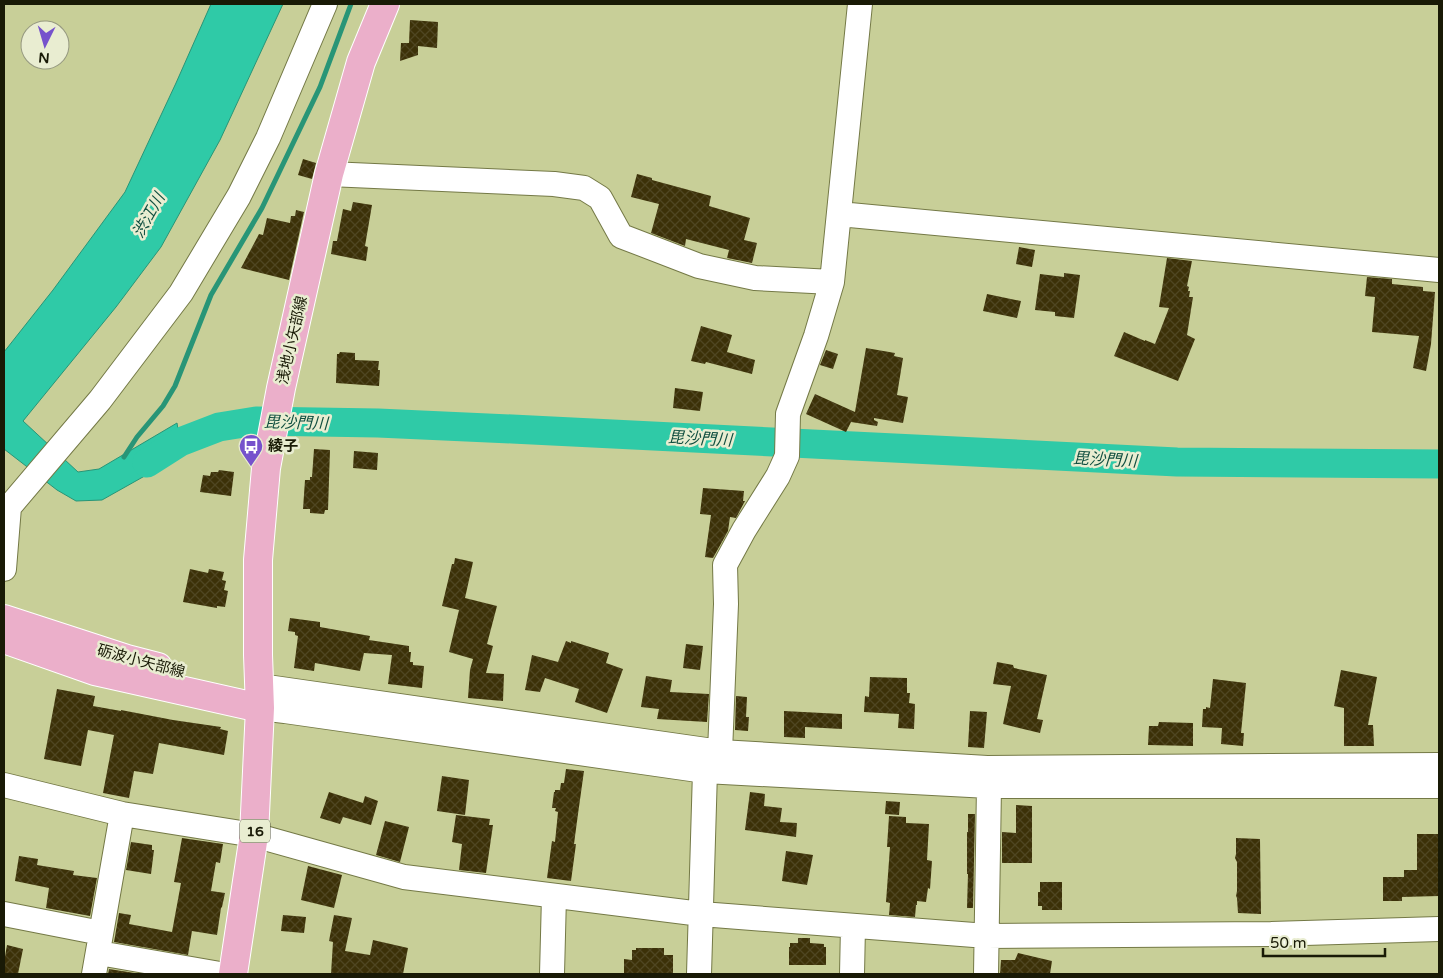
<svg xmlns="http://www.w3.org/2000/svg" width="1443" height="978" viewBox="0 0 1443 978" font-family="'Varela Round','Noto Sans JP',sans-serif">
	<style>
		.water { fill: #2fcaa7; stroke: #289577 }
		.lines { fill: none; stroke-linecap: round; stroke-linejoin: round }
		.stream { stroke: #289577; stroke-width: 5 }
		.river { stroke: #2fcaa7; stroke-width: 29 }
		.building { fill: url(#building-cross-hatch) }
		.minor-casing { stroke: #747946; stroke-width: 26 }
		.major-casing { stroke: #fff; stroke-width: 30 }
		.minor { stroke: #fff; stroke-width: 24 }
		.major { stroke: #ebafca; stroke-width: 28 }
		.labels { text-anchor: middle; stroke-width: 5; stroke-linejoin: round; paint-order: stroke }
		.shield { fill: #e9edd1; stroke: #575943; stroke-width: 1 }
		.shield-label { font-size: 14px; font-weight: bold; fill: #191a06 }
		.street-label { font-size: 15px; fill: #191a06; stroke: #e9edd1 }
		.poi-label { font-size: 15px; font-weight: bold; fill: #191a06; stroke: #e9edd1; text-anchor: start }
		.water-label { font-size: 16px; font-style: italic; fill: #114f40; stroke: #e9edd1 }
	</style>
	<defs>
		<pattern id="building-cross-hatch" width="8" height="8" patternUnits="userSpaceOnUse" patternTransform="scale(1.25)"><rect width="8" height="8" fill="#3c3108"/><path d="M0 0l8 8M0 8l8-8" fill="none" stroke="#4f4622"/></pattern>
	</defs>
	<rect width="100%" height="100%" fill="#c8cf98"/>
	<path class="water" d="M211 4H283L220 140 161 247 116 307 23 421 78 472 99 469 177 423 182 455 102 500 76 501 57 490 4 449V352L53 290 125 192 176 83Z"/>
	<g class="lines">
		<path class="stream" d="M124 457 137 437 163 406 175 386 211 295 262 208 320 87 351 4"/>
		<path class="river" d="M147 463 180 442 219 427 256 421 378 423 512 429 1177 462 1439 464"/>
	</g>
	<path class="building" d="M410 20 438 22 437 48 418 46V55L400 61 401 43H409Z
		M303 159 316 163 312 179 298 175Z
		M637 174 652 178V180L711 196 709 206 750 218 744 240 757 243 752 263 727 258 729 250 686 239 685 246 651 233 659 204 631 197Z
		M353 202 372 205 365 246 368 247 366 261 331 254 333 241H337L343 209 351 211Z
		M296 210 304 212 289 280 241 268 259 234 263 235 267 218 290 223 291 216H295Z
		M1019 247 1035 250 1032 267 1016 264Z
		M1167 258 1192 261 1187 286 1189 287 1188 291H1190L1189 297H1193L1187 335 1195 339 1178 381 1114 356 1124 332 1145 341V340L1155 344 1169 308 1159 307Z
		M1064 273 1080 275 1074 318 1055 316V312L1035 310 1040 274 1064 277Z
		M1367 277 1392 279V284L1423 287V291L1435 292 1431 344 1426 371 1413 368 1419 336 1372 332 1375 297 1365 296Z
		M987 294 1021 301 1017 318 983 311Z
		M701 326 732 335 727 352 755 360 752 374 706 362 705 364 691 361Z
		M866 348 895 353 894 356 903 358 897 395 908 397 903 423 874 418V420L878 422 877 426 851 422 846 432 806 414 815 394 855 412Z
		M826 350 838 354 833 369 820 365Z
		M340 352 355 353V360L379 361 378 370H380L379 386 336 383 337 354H339Z
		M675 388 703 392 700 411 673 408Z
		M314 449 330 450 328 510H325L324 514 310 513V509H303L305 480H310V477H312Z
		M354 451 378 453 377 470 353 468Z
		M219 470 234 472 231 496 200 492 203 475 210 476 211 472H218Z
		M703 488 744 491 743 501H745L736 518 730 517 728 531 713 558 705 557 711 515 700 514Z
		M455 558 473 562 465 598 497 606 487 644 493 646 486 673 504 674 503 701 468 698 470 670 473 659 449 652 459 610 442 606 452 564H454Z
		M190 569 208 573 209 569 224 572 222 580 226 581 224 590 228 591 225 607 217 606V608L183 602Z
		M290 618 320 622V627L370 636 369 640 409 646V652H411L410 662H413V665L424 666 422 688 388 684 392 655 364 653 360 671 315 663 314 671 294 668 298 636 295 635V632L288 631Z
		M566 641 571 643V641L609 653 606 663 623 669 607 713 575 702 579 689 545 678 540 692 525 690 532 655 558 662Z
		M686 644 703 646 700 670 683 668Z
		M997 662 1013 665 1014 668 1047 675 1037 719 1043 720 1040 733 1003 724 1011 686 993 684Z
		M1341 670 1377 677 1368 725H1373L1374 746H1344V708L1334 706Z
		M646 676 672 680 670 692 709 694 707 722 657 719 659 709 641 707Z
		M870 677 907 678V693H910L909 703 915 704 914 729 898 728 899 714 864 712 865 696 869 697Z
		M1213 679 1246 683 1241 733H1244L1243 746 1221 744 1222 728 1202 727 1203 709H1206V707L1210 708Z
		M57 689 95 696 93 706 121 711V710L173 720 221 727 220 729 228 731 224 755 159 743 153 774 134 771 129 798 103 793 114 735 88 730 81 766 44 759Z
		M736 696 747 697 746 717H749L748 731 735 730Z
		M784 711 842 714V729L805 727V738L784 737Z
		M970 711 987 712 984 748 968 747Z
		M1159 722 1193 723V746L1148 745 1149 726H1158Z
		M566 769 584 771 578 814 574 844H576L571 881 547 878 552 841 555 842 558 812 555 811 556 808H552L554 792H555V790H560L561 783H564Z
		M442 776 469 780 465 815 437 811Z
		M329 792 363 803 365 796 378 801 371 825 343 817 340 824 320 818Z
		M750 792 765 794 764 806 782 808 780 822 797 823 796 837 745 830Z
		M886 801 900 802 899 815 885 814Z
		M1016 805 1032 806V863H1002V832L1016 833Z
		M968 814H975L973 908H967L968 874H967V832H968Z
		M456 815 490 819 489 825H493L486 873 459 870 462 844 452 842Z
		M889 816 906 817V823L929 824 927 860 932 861 930 889 928 888 926 902 917 901V905H916L915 917 889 915 890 903 886 902 890 847H887Z
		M385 821 409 827 400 862 376 855Z
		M1417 834H1439V896L1402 897V901H1383V877H1404V870H1417Z
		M182 838 223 844 220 863 216 862 211 891 225 893 222 907 221 908 217 935 192 931 188 955 114 942 119 913 131 915 129 924 172 932 181 883 174 882Z
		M1236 838 1260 839 1261 914 1238 913 1237 898 1236 896 1237 891V862L1235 858 1236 854Z
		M131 842 152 845V850H154L151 874 126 870Z
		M786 851 813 855 807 885 782 881Z
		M19 856 38 859 37 865 74 871 73 875 97 878 90 916 46 908 49 888 15 881Z
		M308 866 342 875 334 908 301 900Z
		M1040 882H1062V910H1042V906H1038V892H1040Z
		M283 915 306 917 304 933 281 931Z
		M334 915 352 918 345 951 370 955 373 940 408 948 403 974H331L333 942 329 941Z
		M798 938H810V943L824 944V947H826V965H789V947H790V943H798Z
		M7 945 23 949 18 974H4V962Z
		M636 948H664V955H673V973H662V974H624V959L632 960V950H636Z
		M1018 953 1052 961 1050 974H1000L1001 960H1015Z
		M109 969 141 974H108Z"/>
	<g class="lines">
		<g class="minor-casing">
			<path id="minor" d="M329 174 554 184 584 188 600 198 621 236 699 266 755 278 832 282
				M839 214 1439 270
				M4 513 100 400 181 293 239 196 268 138 325 4
				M4 569 9 507
				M260 686 720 752 987 768 1439 765
				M260 708 285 711 705 771 989 786H1439
				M4 785 122 814 254 835 404 877 701 914 987 936 1271 934 1439 929
				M4 914 101 933
				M99 953 220 974
				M94 974 122 814
				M552 974 554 896
				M699 974 705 771 720 752 726 604 725 565 744 530 778 476 787 456 788 414 816 336 832 282 860 4
				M852 974 853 926
				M986 974 989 786"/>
		</g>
		<g class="major-casing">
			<path id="major" d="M4 619 127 659 158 667
				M4 639 95 671 260 708
				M233 974 254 835 260 708 258 655V560L266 468 281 388 329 174 361 62 385 4"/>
		</g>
		<use href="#minor" class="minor"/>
		<use href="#major" class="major"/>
	</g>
	<defs>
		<g id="bus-pin" transform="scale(1.25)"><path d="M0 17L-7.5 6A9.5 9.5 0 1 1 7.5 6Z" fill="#7652cc" stroke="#e9edd1"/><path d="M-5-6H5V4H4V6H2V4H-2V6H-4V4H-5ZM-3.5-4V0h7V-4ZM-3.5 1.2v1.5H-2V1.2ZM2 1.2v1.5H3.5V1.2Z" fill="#fff"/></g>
	</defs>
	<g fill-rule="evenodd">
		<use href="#bus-pin" x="251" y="446"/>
	</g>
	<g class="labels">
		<rect class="shield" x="240" y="819.5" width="30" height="23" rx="4"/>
		<g class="shield-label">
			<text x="255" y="836">16</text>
		</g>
		<g class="street-label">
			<text transform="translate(292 340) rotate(-77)" y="5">浅地小矢部線</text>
			<text transform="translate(141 661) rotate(15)" y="5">砺波小矢部線</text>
		</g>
		<g class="poi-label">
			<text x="268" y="451">綾子</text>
		</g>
		<g class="water-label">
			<text transform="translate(148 215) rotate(-61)" y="6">渋江川</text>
			<text transform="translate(296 422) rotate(2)" y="6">毘沙門川</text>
			<text transform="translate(700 438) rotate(3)" y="6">毘沙門川</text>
			<text transform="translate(1105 459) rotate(3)" y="6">毘沙門川</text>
		</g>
	</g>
	<rect width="1443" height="978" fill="none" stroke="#191a06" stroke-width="10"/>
	<g transform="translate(45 45) rotate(185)"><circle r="24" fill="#e9edd1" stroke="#969980"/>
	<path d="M0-4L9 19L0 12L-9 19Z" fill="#7652cc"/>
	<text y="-8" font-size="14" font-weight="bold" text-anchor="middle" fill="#191a06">N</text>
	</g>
	<path d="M1263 948v8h122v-8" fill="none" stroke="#191a06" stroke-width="2.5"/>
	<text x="1270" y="948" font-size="15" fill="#191a06" stroke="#e9edd1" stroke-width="4" paint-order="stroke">50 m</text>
</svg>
